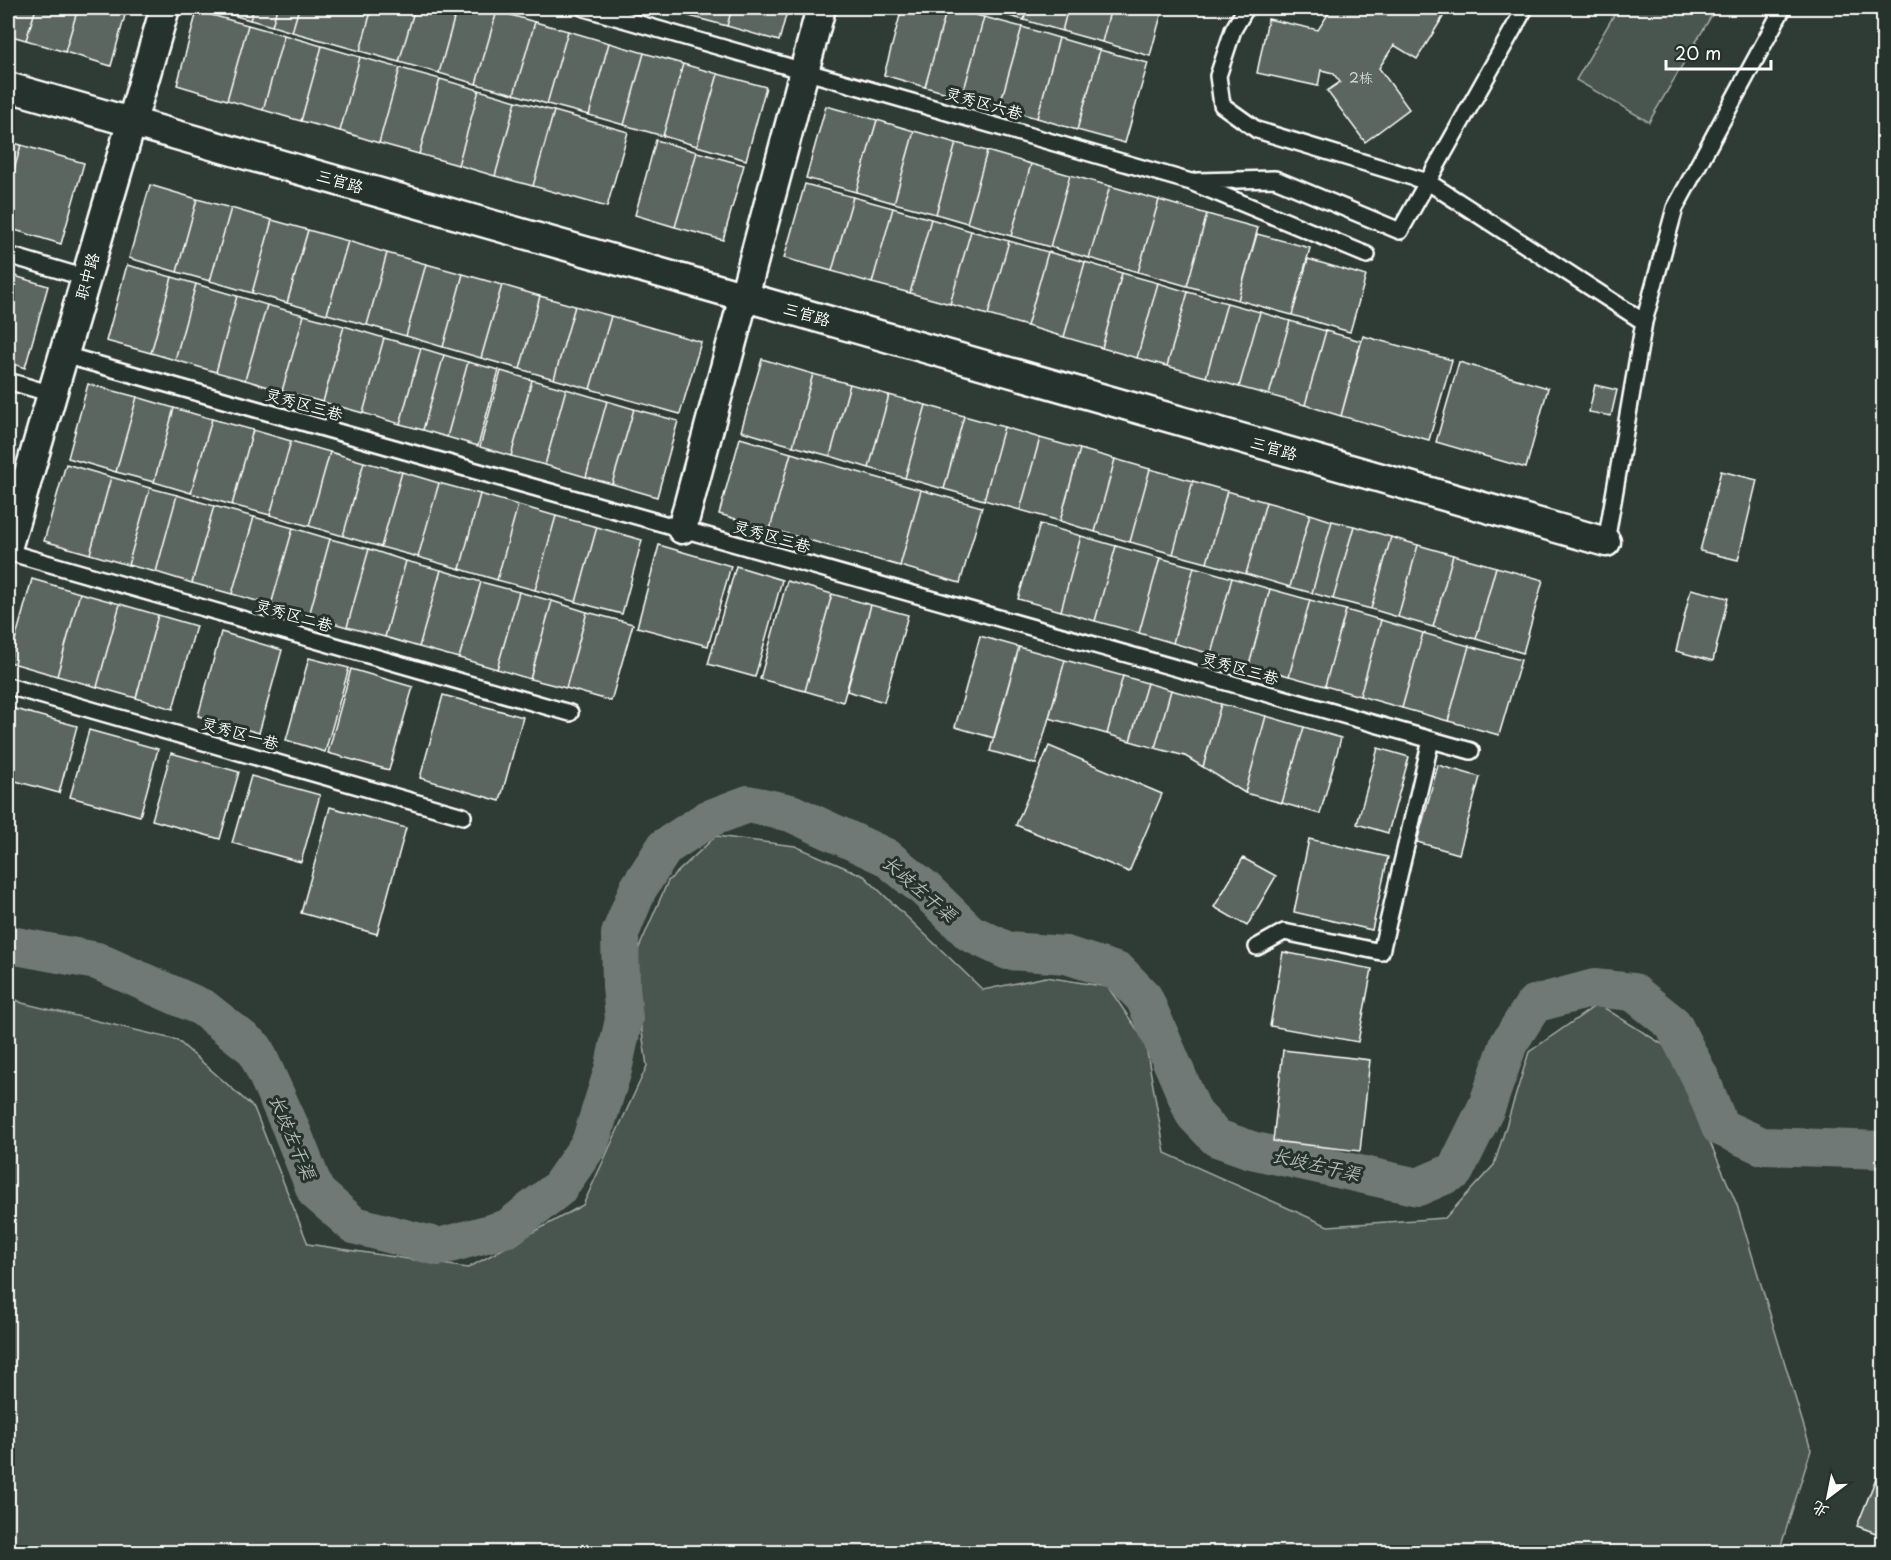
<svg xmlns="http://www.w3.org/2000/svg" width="1891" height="1560" viewBox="0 0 1891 1560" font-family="'Playpen Sans','LXGW WenKai TC',sans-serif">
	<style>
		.green { fill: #4a544f; stroke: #a4aaa7; stroke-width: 1.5 }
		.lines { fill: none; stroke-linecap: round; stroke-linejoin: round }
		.canal { stroke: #707975; stroke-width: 38 }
		.building { fill: #5b6661; stroke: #fff; stroke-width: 1.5 }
		.service-casing { stroke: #fff; stroke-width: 20 }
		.minor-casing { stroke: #fff; stroke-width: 33 }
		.service { stroke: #26332d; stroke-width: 15 }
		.minor { stroke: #26332d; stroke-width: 28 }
		.labels { text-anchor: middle; stroke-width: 6; stroke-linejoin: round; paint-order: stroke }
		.number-label { font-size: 14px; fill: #d6d9d8 }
		.street-label { font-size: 16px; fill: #fff; stroke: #26332d }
		.water-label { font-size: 18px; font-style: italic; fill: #b8bcba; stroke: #26332d }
	</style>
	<rect width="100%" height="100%" fill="#2f3b35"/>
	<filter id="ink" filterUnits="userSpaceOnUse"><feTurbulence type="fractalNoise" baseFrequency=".0167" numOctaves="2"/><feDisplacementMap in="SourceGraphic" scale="12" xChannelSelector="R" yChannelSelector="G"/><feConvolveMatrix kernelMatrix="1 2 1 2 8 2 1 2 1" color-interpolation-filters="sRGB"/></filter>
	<g filter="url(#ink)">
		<path class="green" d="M1618 8H1716L1649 122 1576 80Z
			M716 836 795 846 864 876 983 990 1046 977 1108 987 1145 1041 1165 1153 1328 1226 1445 1218 1494 1165 1529 1052 1598 1004 1670 1049 1737 1205 1811 1450 1779 1552H8V995L22 1003 177 1040 254 1108 308 1244 468 1268 583 1205 647 1066 632 964 668 881Z"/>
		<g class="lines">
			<path class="canal" d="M8 943 16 946 97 961 203 1008 255 1049 290 1126 316 1192 354 1225 439 1247 508 1228 558 1189 590 1143 613 1070 624 1019 621 986 620 934 638 889 665 847 708 819 748 804 791 813 886 857 925 889 970 933 1008 951 1066 955 1119 972 1144 998 1194 1114 1217 1138 1251 1150 1418 1187 1455 1171 1487 1106 1509 1043 1534 1004 1594 988 1633 992 1673 1024 1701 1079 1720 1127 1762 1146 1884 1150"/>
		</g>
		<path class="building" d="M8 8H36L26 40 8 35Z
			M36 8H78L65 52 26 40Z
			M78 8H127L111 66 65 52Z
			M208 8H254L250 20Z
			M254 8H277L272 26 250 20Z
			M277 8H299L292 32 272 26Z
			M299 8H372L360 51 292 32Z
			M372 8H415L399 62 360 51Z
			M415 8H457L439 73 399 62Z
			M457 8H484L497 11 476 84 439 73Z
			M661 8H696L693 17Z
			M696 8H732L727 26 693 17Z
			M732 8H788L779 41 727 26Z
			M902 8H947L925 87 884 75Z
			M947 8 984 17 962 97 925 87Z
			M987 8H1027L1024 20 987 10Z
			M1027 8H1068L1062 31 1024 20Z
			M1068 8H1111L1102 42 1062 31Z
			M1111 8H1163L1150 56 1102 42Z
			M1332 8H1428L1443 17 1417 59 1394 45 1379 68 1409 109 1365 142 1327 91 1340 82 1333 73 1321 70 1318 86 1257 73 1268 19 1318 30Z
			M197 11 248 25 227 100 177 85Z
			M497 11 535 22 514 94 476 84Z
			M984 17 1022 27 999 108 962 97Z
			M535 22 568 31 547 104 514 94Z
			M248 25 284 35 263 110 227 100Z
			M1022 27 1059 38 1037 118 999 108Z
			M568 31 609 43 589 115 547 104Z
			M284 35 322 46 301 121 263 110Z
			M1059 38 1100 50 1077 130 1037 118Z
			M609 43 644 53 624 125 589 115Z
			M322 46 360 57 340 131 301 121Z
			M1100 50 1148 63 1125 143 1077 130Z
			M644 53 683 64 663 136 624 125Z
			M360 57 400 68 379 143 340 131Z
			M683 64 718 74 697 146 663 136Z
			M400 68 440 79 419 154 379 143Z
			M718 74 766 87 746 160 697 146Z
			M440 79 479 90 458 165 419 154Z
			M479 90 516 101 495 176 458 165Z
			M516 101 554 111 533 186 495 176Z
			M826 106 877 120 856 192 806 178Z
			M554 111 628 132 607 207 533 186Z
			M877 120 914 131 894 203 856 192Z
			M914 131 956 143 936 214 894 203Z
			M656 140 697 152 675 227 635 215Z
			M8 141 21 145 8 192Z
			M956 143 987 151 967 223 936 214Z
			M21 145 84 163 61 244 8 228V192Z
			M987 151 1031 164 1011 236 967 223Z
			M697 152 744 165 723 240 675 227Z
			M1031 164 1070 175 1050 247 1011 236Z
			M1070 175 1110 186 1089 258 1050 247Z
			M805 184 853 197 832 271 784 258Z
			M150 185 197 199 177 272 129 258Z
			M1110 186 1159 200 1138 272 1089 258Z
			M853 197 893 208 872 283 832 271Z
			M197 199 231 208 210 281 177 272Z
			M1159 200 1207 214 1187 286 1138 272Z
			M231 208 272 220 252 293 210 281Z
			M893 208 931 219 910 293 872 283Z
			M1207 214 1258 228 1238 300 1187 286Z
			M931 219 971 231 950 304 910 293Z
			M272 220 308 230 287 303 252 293Z
			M308 230 348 241 327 314 287 303Z
			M971 231 1009 241 988 315 950 304Z
			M1257 234 1310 248 1292 315 1238 300Z
			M348 241 387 253 367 325 327 314Z
			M1009 241 1048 252 1027 326 988 315Z
			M1048 252 1085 262 1064 337 1027 326Z
			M387 253 426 264 406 336 367 325Z
			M1308 259 1366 276 1350 332 1292 315Z
			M1085 262 1122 273 1102 348 1064 337Z
			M426 264 463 274 443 347 406 336Z
			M127 265 172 277 151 353 106 341Z
			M1122 273 1158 283 1137 358 1102 348Z
			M8 274 48 286 25 368 8 362Z
			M463 274 502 285 481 358 443 347Z
			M172 277 196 284 175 360 151 353Z
			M1158 283 1188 292 1167 366 1137 358Z
			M196 284 237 296 216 372 175 360Z
			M502 285 540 296 520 369 481 358Z
			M1188 292 1227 303 1206 377 1167 366Z
			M237 296 267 305 245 380 216 372Z
			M540 296 575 306 554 379 520 369Z
			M1227 303 1260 312 1239 387 1206 377Z
			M267 305 304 315 282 391 245 380Z
			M575 306 611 316 590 389 554 379Z
			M1260 312 1290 321 1269 395 1239 387Z
			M304 315 344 326 323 402 282 391Z
			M611 316 701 342 680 414 590 389Z
			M1290 321 1326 331 1305 405 1269 395Z
			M344 326 384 338 363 413 323 402Z
			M1326 331 1361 341 1341 416 1305 405Z
			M1363 336 1452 360 1429 440 1341 416Z
			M384 338 421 348 400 424 363 413Z
			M421 348 444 355 423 430 400 424Z
			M444 355 468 362 447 437 423 430Z
			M762 359 813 374 793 446 741 431Z
			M468 362 499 370 478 446 447 437Z
			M1459 362 1548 388 1526 468 1436 442Z
			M501 371 532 380 511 456 480 447Z
			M813 374 850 384 830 456 793 446Z
			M532 380 566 389 545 465 511 456Z
			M88 384 137 397 116 472 68 458Z
			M850 384 889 395 869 468 830 456Z
			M1595 385 1617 390 1611 416 1589 412Z
			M566 389 607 401 586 477 545 465Z
			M889 395 926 405 905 478 869 468Z
			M137 397 174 408 154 482 116 472Z
			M607 401 634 409 612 484 586 477Z
			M926 405 964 416 944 489 905 478Z
			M174 408 212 419 191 493 154 482Z
			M634 409 678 421 657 497 612 484Z
			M964 416 1004 427 984 500 944 489Z
			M212 419 253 430 232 505 191 493Z
			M1004 427 1040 438 1020 510 984 500Z
			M253 430 291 441 270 515 232 505Z
			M740 438 791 453 770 529 719 514Z
			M1040 438 1080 449 1060 521 1020 510Z
			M291 441 330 452 309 526 270 515Z
			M1080 449 1115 459 1095 532 1060 521Z
			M330 452 364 462 343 536 309 526Z
			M791 453 921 490 900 566 770 529Z
			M1115 459 1150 469 1130 542 1095 532Z
			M364 462 402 472 381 547 343 536Z
			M66 464 111 477 90 554 44 541Z
			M1150 469 1193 481 1173 554 1130 542Z
			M1721 471 1757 480 1738 560 1700 551Z
			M402 472 439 483 418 557 381 547Z
			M111 477 150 488 128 565 90 554Z
			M1193 481 1227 491 1207 563 1173 554Z
			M439 483 480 494 460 569 418 557Z
			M150 488 177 495 156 572 128 565Z
			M921 490 982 507 960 583 900 566Z
			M1227 491 1266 502 1246 574 1207 563Z
			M480 494 518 505 497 580 460 569Z
			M177 495 214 506 192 583 156 572Z
			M1266 502 1310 514 1290 587 1246 574Z
			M518 505 556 516 535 590 497 580Z
			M214 506 254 517 232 594 192 583Z
			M1310 514 1332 521 1312 593 1290 587Z
			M556 516 597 527 576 602 535 590Z
			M254 517 293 528 271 605 232 594Z
			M1332 521 1354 526 1333 599 1312 593Z
			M1040 524 1081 536 1061 611 1018 599Z
			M1354 526 1391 537 1371 609 1333 599Z
			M597 527 642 540 622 614 576 602Z
			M293 528 330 539 309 616 271 605Z
			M1081 536 1116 546 1095 621 1061 611Z
			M1391 537 1418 545 1398 617 1371 609Z
			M330 539 369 549 347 627 309 616Z
			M659 545 731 566 708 646 637 627Z
			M1418 545 1453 555 1433 627 1398 617Z
			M1116 546 1160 558 1139 633 1095 621Z
			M369 549 406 561 385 637 347 627Z
			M1453 555 1496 567 1476 639 1433 627Z
			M1160 558 1194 567 1173 643 1139 633Z
			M406 561 441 570 419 647 385 637Z
			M736 566 782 580 755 677 708 664Z
			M1194 567 1232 578 1211 654 1173 643Z
			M1496 567 1543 580 1523 653 1476 639Z
			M441 570 481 582 459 658 419 647Z
			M1232 578 1270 589 1249 665 1211 654Z
			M32 579 80 593 57 676 9 662Z
			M787 581 832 594 805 691 760 679Z
			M481 582 519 592 497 669 459 658Z
			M1270 589 1310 600 1289 676 1249 665Z
			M1691 589 1728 598 1713 661 1676 651Z
			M519 592 552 601 530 679 497 669Z
			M80 593 120 604 97 687 57 676Z
			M832 594 871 605 843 702 805 691Z
			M1310 600 1346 610 1325 686 1289 676Z
			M552 601 587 612 566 688 530 679Z
			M120 604 158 615 136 698 97 687Z
			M871 605 908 615 884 702 847 691Z
			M1346 610 1381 620 1360 696 1325 686Z
			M587 612 633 624 611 701 566 688Z
			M158 615 196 626 173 709 136 698Z
			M1381 620 1423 633 1402 708 1360 696Z
			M221 632 282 650 259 733 198 716Z
			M1423 633 1469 646 1448 721 1402 708Z
			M980 636 1019 647 994 738 955 727Z
			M1469 646 1521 660 1499 735 1448 721Z
			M1019 647 1065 660 1036 764 990 751Z
			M309 658 349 668 325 752 286 740Z
			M1065 660 1123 676 1107 734 1049 718Z
			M351 669 413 687 389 770 328 753Z
			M1123 676 1147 683 1130 741 1107 734Z
			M1147 683 1171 690 1155 748 1130 741Z
			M1171 690 1221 704 1203 767 1185 756 1155 748Z
			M443 695 523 717 500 801 420 778Z
			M1221 704 1266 716 1245 793 1203 767Z
			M8 707 77 726 59 793 8 779Z
			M1266 716 1304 727 1282 803 1245 793Z
			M1304 727 1341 738 1320 814 1282 803Z
			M89 730 158 749 140 816 70 797Z
			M1049 746 1162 794 1129 872 1016 825Z
			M1378 748 1409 757 1388 833 1357 824Z
			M171 753 239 772 220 839 152 820Z
			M1438 765 1480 777 1459 854 1417 842Z
			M251 776 320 795 301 862 232 843Z
			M330 807 406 828 377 934 301 913Z
			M1309 839 1388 857 1372 930 1294 912Z
			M1243 858 1276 876 1247 926 1214 907Z
			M1283 952 1372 969 1358 1042 1270 1026Z
			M1283 1050 1370 1060 1360 1151 1273 1141Z
			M1884 1458V1536L1857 1526Z"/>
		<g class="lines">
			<g class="service-casing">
				<path id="service" d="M584 8 1191 182 1367 255
					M1246 8 1233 30 1218 76 1222 105 1257 130 1428 182 1644 322
					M1197 181 1275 179 1400 231 1525 8
					M8 255 86 278
					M64 355 1471 751
					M8 381 52 394
					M1606 542 1644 322 1675 208 1783 8
					M8 552 570 713
					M8 686 463 816
					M1257 947 1284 932 1381 952 1431 740"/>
			</g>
			<g class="minor-casing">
				<path id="minor" d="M8 87 1606 542
					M682 529 821 8
					M8 545 165 8"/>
			</g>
			<use href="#service" class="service"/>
			<use href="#minor" class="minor"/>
		</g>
	</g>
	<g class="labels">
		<g class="number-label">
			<text x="1361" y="83">2栋</text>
		</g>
		<g class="street-label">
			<text transform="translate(984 103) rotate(16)" y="6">灵秀区六巷</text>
			<text transform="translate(340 181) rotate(16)" y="6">三官路</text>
			<text transform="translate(87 276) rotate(-74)" y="6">职中路</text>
			<text transform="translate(807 314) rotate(16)" y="6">三官路</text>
			<text transform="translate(304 404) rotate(16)" y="6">灵秀区三巷</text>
			<text transform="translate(1274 448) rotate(16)" y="6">三官路</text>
			<text transform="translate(772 536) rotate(16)" y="6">灵秀区三巷</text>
			<text transform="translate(294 615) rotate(16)" y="6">灵秀区二巷</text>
			<text transform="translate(1240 668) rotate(16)" y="6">灵秀区三巷</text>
			<text transform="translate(240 733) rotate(16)" y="6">灵秀区一巷</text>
		</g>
		<g class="water-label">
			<text transform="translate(919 889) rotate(41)" y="6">长歧左干渠</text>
			<text transform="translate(292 1137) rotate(67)" y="6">长歧左干渠</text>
			<text transform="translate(1316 1165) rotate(13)" y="6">长歧左干渠</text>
		</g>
	</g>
	<rect width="1891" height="1560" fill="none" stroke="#26332d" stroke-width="30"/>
	<rect x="15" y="15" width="1861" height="1530" fill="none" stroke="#fff" stroke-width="2" filter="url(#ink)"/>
	<g transform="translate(1828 1497) rotate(212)" stroke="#26332d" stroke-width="4.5" paint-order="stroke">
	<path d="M0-4.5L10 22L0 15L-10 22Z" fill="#ffffff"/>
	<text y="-9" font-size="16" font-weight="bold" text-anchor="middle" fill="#ffffff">北</text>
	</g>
	<path d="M1666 60v9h105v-9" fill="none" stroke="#ffffff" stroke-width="3"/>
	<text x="1675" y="60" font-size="18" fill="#ffffff" stroke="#26332d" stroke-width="4.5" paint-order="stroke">20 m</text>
</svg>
